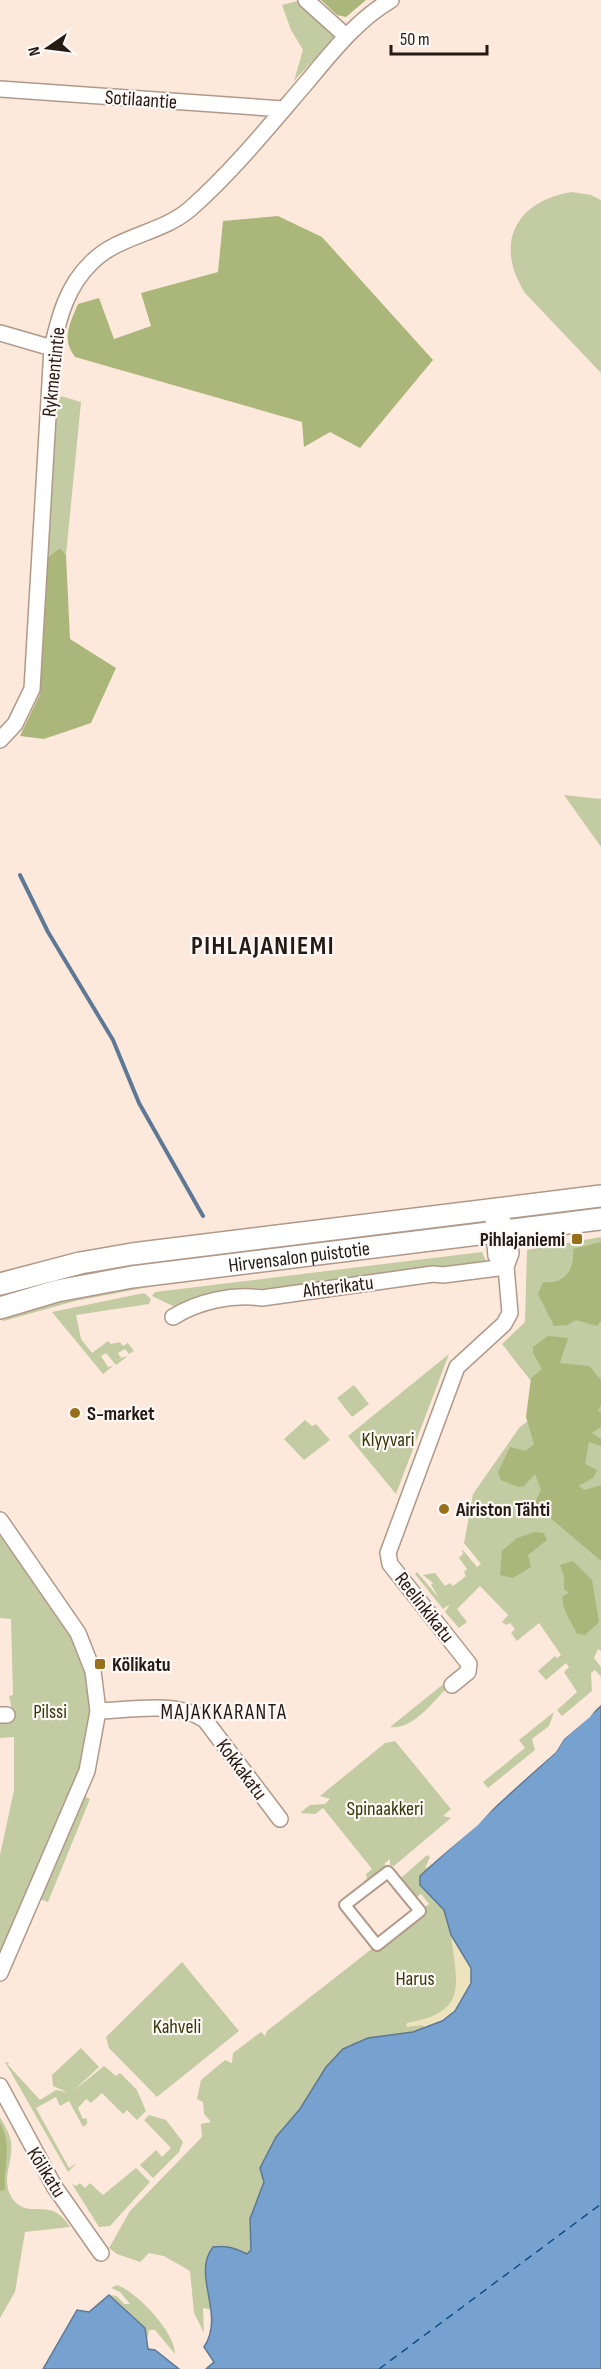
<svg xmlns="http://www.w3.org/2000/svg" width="601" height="2369" viewBox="0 0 601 2369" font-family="'Sofia Sans Condensed',sans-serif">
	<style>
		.green { fill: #c3cba2 }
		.forest { fill: #abb67a }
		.sand { fill: #ede4be }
		.water { fill: #77a1ce; stroke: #5e7996; stroke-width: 1.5 }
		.pier { fill: #fde9db }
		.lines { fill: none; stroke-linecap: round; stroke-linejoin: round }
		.stream { stroke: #5e7996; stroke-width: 4 }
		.ferry { stroke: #114f87; stroke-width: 1.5; stroke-dasharray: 8 6; stroke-linecap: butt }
		.pedestrian-casing { stroke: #b09989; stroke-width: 14 }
		.minor-casing { stroke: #b09989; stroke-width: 18 }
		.secondary-casing { stroke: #b09989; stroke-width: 24 }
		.pedestrian { stroke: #fff; stroke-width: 10 }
		.minor { stroke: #fff; stroke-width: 15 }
		.secondary { stroke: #fff; stroke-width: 21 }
		.poi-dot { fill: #98701b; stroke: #fef9f6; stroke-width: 2 }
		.labels { text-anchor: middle; stroke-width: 4.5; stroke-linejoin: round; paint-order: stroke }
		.street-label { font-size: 20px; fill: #231b14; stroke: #fef9f6 }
		.poi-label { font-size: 20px; font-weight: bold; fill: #231b14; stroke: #fef9f6; text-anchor: start }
		.park-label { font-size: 20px; fill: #33390a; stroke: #fef9f6 }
		.neighbourhood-label { font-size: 21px; letter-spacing: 1.5px; fill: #231b14; stroke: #fef9f6 }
		.district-label { font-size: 26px; font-weight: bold; letter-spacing: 1.5px; fill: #231b14; stroke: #fef9f6 }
	</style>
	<rect width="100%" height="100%" fill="#fde9db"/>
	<path class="green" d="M301 0 335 37 294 81 303 50 291 30 282 5Z
		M572 192 591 195 601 200V373L525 293C494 244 515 201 572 192Z
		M61 396 81 402 66 555 60 548 48 557 57 404Z
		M564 795 601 799V847Z
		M463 1220 464 1228 0 1300V1294L90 1269Z
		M601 1237V1651L598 1649 594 1658 601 1667V1677L595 1670 591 1673 592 1691 562 1716 557 1710 577 1692 564 1672 569 1667 566 1663 546 1680 538 1671 555 1656 557 1658 561 1655 539 1623 517 1641 511 1633 515 1629 510 1623 506 1625 502 1622 508 1615 480 1586 457 1609 467 1622 459 1628 445 1612 450 1604 443 1609 415 1574 417 1572 439 1598 431 1585 433 1583 423 1575 435 1573 445 1586 450 1583 453 1586 466 1576 464 1572 467 1569 459 1558 463 1554 462 1549 477 1567 481 1564 464 1543 473 1494 519 1428 549 1404 502 1344 525 1322 527 1250Z
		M466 1246 164 1284 75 1301 0 1322 26 1307 89 1291Z
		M482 1252 486 1261 479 1265 194 1298 175 1307 152 1296 155 1292Z
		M144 1293 151 1299 149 1304 76 1315 81 1339 92 1353 108 1341 111 1344 120 1342 123 1346 128 1343 134 1351 129 1354 125 1349 118 1353 121 1358 128 1356 116 1365 106 1353 101 1356 108 1367 113 1366 103 1374 52 1312Z
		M449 1354 396 1494 348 1436Z
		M354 1385 369 1404 352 1417 337 1398Z
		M305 1420 312 1426 316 1424 330 1440 304 1460 284 1439Z
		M0 1535 17 1559 19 1558 69 1630 87 1679 90 1724 78 1774 0 1955V1855L14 1790V1737L0 1738V1721L14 1719 9 1696 13 1695 11 1619 0 1618Z
		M446 1682 449 1686C433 1701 414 1730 390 1727Z
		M554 1712 549 1726 532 1739 535 1750 488 1788 483 1782 525 1748 519 1740Z
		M395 1741 451 1809 443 1816 451 1818 394 1866 390 1865V1859L385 1863 384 1872 368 1888 363 1882 367 1879 366 1874 372 1869 323 1808 315 1814 300 1813 310 1805 325 1804 330 1799 320 1796 385 1743Z
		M84 1796 90 1799 48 1902 40 1899Z
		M427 1855 430 1857 426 1866 432 1863 470 1986 426 2028 413 2032 329 2089 222 2312 203 2308 204 2333 194 2313 190 2271 164 2256 149 2253 140 2262 117 2254 109 2248 130 2211 202 2137 201 2124 211 2122 204 2114 203 2102 197 2099 201 2080 225 2060 232 2063 233 2053 261 2032 265 2036 267 2031 429 1904 421 1894 413 1900 401 1886V1878Z
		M182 1962 239 2031 157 2097 109 2048 106 2037Z
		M81 2048 99 2067 72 2092 104 2066 116 2076 120 2073 137 2090 146 2111 137 2120 127 2110 123 2114 102 2093 91 2103 86 2099 78 2108 83 2119 87 2118V2124L83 2127 69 2101 60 2106 56 2097 36 2108 69 2168 77 2163 68 2172 5 2062 9 2063 8 2065 40 2100 56 2090 67 2092 53 2086 52 2075Z
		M149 2115 166 2120 183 2142 179 2152 153 2178 140 2165 156 2150 162 2157 171 2148 144 2120Z
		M0 2117C4 2125 10 2133 11 2142 14 2161 0 2180 12 2198 29 2222 50 2194 70 2227L25 2232 15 2292 0 2318Z
		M136 2168 150 2182 110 2226 99 2227 72 2184 76 2186 80 2183 85 2188 90 2183 103 2195Z
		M117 2285C136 2291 176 2333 175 2354L155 2330H149L146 2346 109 2295 117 2296 124 2304H130L120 2292 111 2288Z"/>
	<path class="forest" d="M321 0H366L346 17 337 15Z
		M278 216 322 237 433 360 360 448 330 432 304 447 302 422 75 357C61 339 70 323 78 304L99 298 114 339 151 326 141 293 218 272 223 221Z
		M60 548 66 555 70 639 116 668 91 723 44 739 20 736 40 694 48 557Z
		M601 1242V1321L597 1326 576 1320 567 1325 554 1326 538 1294 543 1282C565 1285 575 1269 573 1249Z
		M548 1336 568 1338 560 1363 589 1366 601 1380V1405L598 1411 601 1412V1427L592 1433 601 1439V1446L589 1442 585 1464 597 1470 593 1478 578 1486 585 1490 601 1485V1561L548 1516 540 1517 533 1506 541 1490 535 1474 524 1486 518 1487 501 1480 498 1472 510 1447 526 1451 534 1444 526 1417 531 1378 542 1369 533 1353V1347Z
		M535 1532 544 1533 547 1540 528 1555 531 1567 513 1578 500 1575 502 1551 517 1538Z
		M573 1561 592 1580 599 1622 585 1635 577 1634C572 1621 561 1610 563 1596L569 1593 564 1589V1576L560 1565Z
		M0 2123C13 2146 3 2166 5 2190L0 2191Z"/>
	<path class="sand" d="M451 1935 471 1968V1983L455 2011 426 2028 422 2025 406 2027 407 2023C469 2012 457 1985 451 1935Z"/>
	<path class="water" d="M601 1706V2369H206L214 2362 204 2347C226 2314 191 2275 213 2247 226 2245 235 2248 247 2254L251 2250 250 2219 264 2182 260 2168 276 2137 300 2109 326 2067 343 2049 368 2038 413 2032 442 2021 455 2011 471 1983V1968L451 1935 444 1910 420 1885V1876L556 1752 564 1739Z
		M109 2295 145 2328 148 2349 155 2350 179 2369H43L77 2310 89 2312Z"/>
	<path class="pier" d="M601 1703 590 1717 564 1739 556 1752 501 1800 478 1825 427 1868 425 1867 554 1750 562 1737Z"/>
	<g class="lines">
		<path class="stream" d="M20 875 48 932 113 1040 139 1103 203 1216"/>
		<path class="ferry" d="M379 2369 601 2204"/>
		<g class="pedestrian-casing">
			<path id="pedestrian" d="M388 1872 420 1911 377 1945 345 1905Z"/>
		</g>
		<g class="minor-casing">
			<path id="minor" d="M306 0 346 36
				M0 89 283 109
				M0 333 52 348
				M0 740 15 724 32 689 52 348C59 317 67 286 91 263 118 235 161 234 190 209 233 171 270 125 307 82 332 52 357 20 391 0
				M493 1223 496 1256 506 1267
				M173 1317C199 1301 232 1294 262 1298L433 1274 443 1275 506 1267
				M0 1520 78 1633 93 1671 98 1711 87 1771 0 1973
				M452 1685 468 1672 469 1664 390 1564 388 1553 457 1367 504 1324 510 1313 506 1267 511 1253 508 1230 495 1209
				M98 1711C130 1710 177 1701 205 1720L280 1819
				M0 1715H7
				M0 2086 54 2186 101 2253"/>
		</g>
		<g class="secondary-casing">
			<g id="secondary">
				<path d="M0 1284 80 1263 132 1254 601 1196"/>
				<path id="s1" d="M0 1308 57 1291 132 1277 601 1219"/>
			</g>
		</g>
		<use href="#pedestrian" class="pedestrian"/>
		<use href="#minor" class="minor"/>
		<use href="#secondary" class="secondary"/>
	</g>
	<g class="poi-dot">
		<rect x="571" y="1233" width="12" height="12" rx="3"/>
		<circle cx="75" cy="1413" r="6"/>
		<circle cx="444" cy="1509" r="6"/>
		<rect x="94" y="1658" width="12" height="12" rx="3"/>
	</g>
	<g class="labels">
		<g class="street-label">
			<text transform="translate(141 99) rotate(4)" y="7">Sotilaantie</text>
			<text transform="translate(53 372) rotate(-84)" y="7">Rykmentintie</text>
			<text dy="7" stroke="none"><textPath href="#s1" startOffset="304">Hirvensalon puistotie</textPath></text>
			<text transform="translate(338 1286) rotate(-7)" y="7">Ahterikatu</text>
			<text transform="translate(425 1607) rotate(52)" y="7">Reelinkikatu</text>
			<text transform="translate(242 1769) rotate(53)" y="7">Kokkakatu</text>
			<text transform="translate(47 2172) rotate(58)" y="7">Kölikatu</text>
		</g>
		<g class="poi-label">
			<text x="565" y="1246" text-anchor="end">Pihlajaniemi</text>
			<text x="87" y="1420">S-market</text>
			<text x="456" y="1516">Airiston Tähti</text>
			<text x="112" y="1671">Kölikatu</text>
		</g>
		<g class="park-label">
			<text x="388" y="1446">Klyyvari</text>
			<text x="50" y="1718">Pilssi</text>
			<text x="385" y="1815">Spinaakkeri</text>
			<text x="415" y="1985">Harus</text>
			<text x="177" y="2033">Kahveli</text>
		</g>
		<g class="neighbourhood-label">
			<text x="224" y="1719">MAJAKKARANTA</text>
		</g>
		<g class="district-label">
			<text x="263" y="954">PIHLAJANIEMI</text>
		</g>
	</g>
	<g transform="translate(48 48) rotate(256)" stroke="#fef9f6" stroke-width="4.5" paint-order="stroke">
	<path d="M0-4.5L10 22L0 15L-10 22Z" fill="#231b14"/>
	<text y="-9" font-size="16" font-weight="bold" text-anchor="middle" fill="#231b14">N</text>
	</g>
	<path d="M391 45v9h96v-9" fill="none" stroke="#231b14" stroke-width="3"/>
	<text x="400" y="45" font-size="18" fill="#231b14" stroke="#fef9f6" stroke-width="4.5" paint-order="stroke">50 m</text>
</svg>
